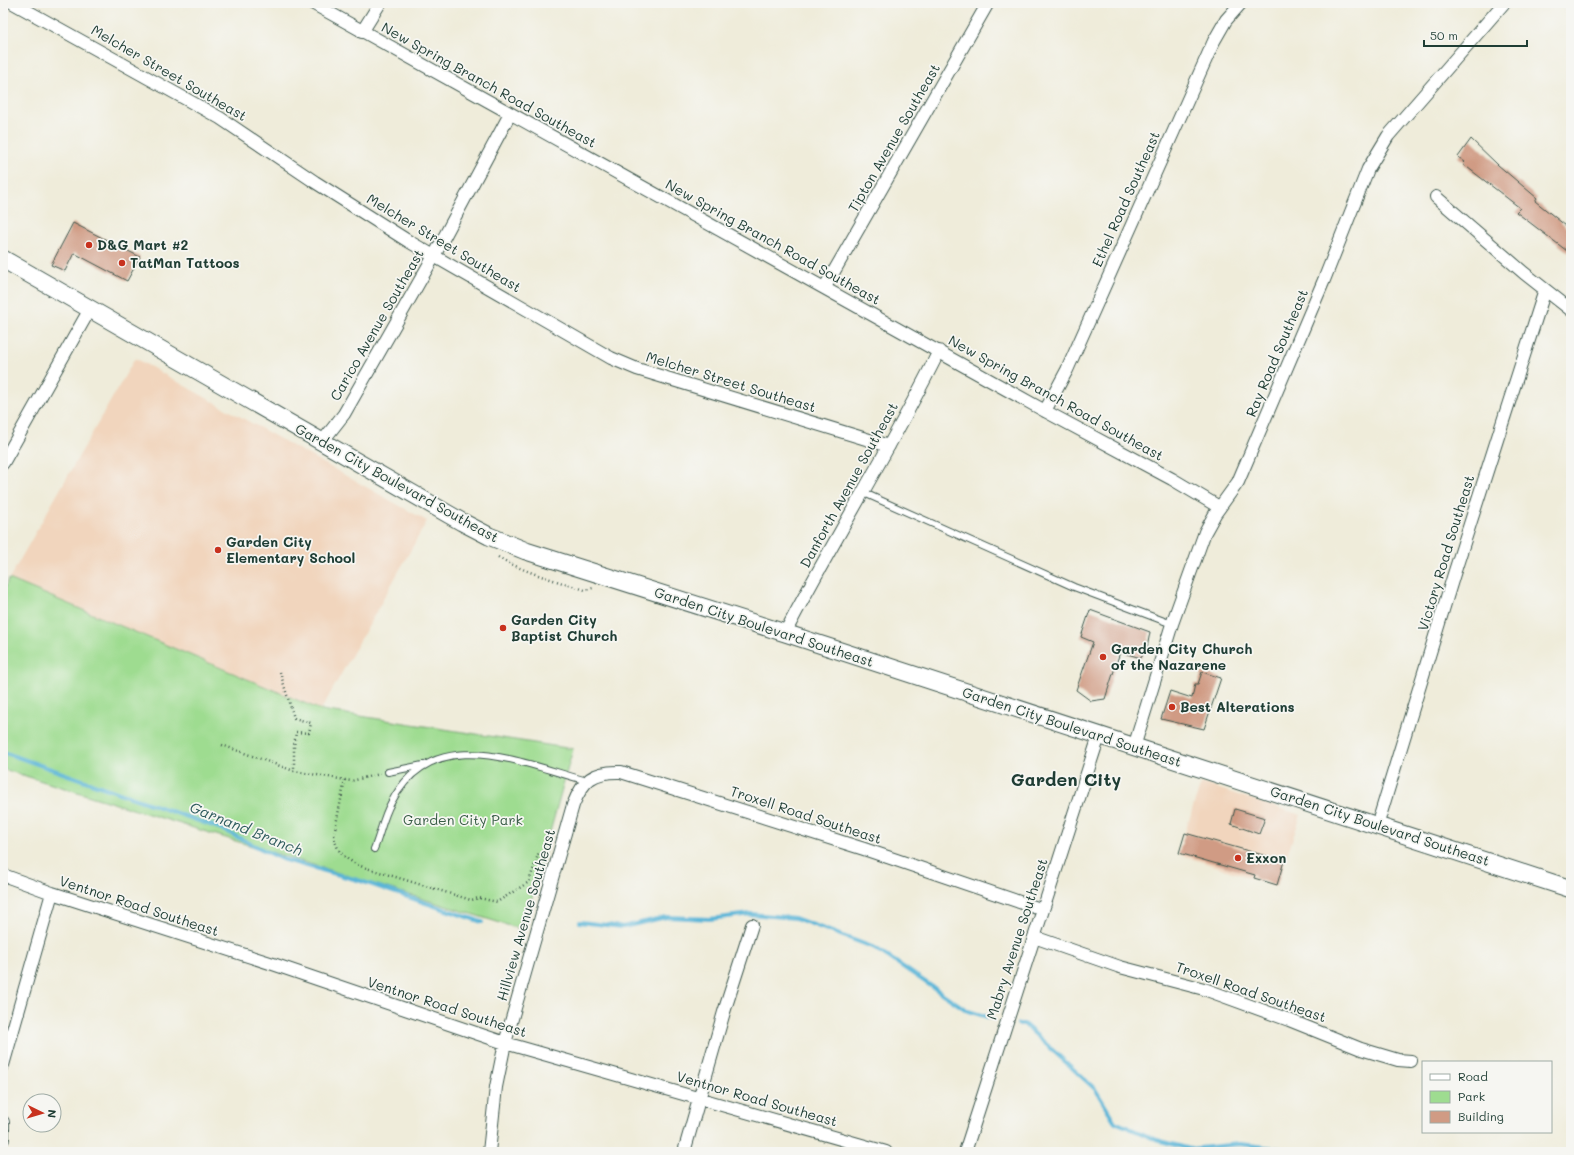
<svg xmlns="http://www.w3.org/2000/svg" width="1574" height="1155" viewBox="0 0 1574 1155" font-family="Mali,sans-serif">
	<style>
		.built { fill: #f1d5bd }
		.green { fill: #9edc90; stroke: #5e8c62 }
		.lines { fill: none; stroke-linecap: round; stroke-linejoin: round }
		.stream { stroke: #5bb6d8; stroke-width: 4 }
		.building { fill: #d09b84 }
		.lane-casing { stroke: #3e574d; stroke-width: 8 }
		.street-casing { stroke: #3e574d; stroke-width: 14 }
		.secondary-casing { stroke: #3e574d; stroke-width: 19 }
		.path { stroke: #3e574d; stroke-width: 2.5; stroke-dasharray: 1 3; stroke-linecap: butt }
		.lane { stroke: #fff; stroke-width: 6 }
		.street { stroke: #fff; stroke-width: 12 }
		.secondary { stroke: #fff; stroke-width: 17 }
		.poi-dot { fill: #c8321e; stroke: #f6f6f2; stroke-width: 1.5 }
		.labels { text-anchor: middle; stroke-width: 3.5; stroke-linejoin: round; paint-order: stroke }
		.street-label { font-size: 14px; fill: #1f3d34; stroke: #f6f6f2 }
		.poi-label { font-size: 14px; font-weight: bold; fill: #1f3d34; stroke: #f6f6f2; text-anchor: start }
		.park-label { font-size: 14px; fill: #385d46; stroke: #f6f6f2 }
		.water-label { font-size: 15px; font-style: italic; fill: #2e5b5d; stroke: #f6f6f2 }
		.district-label { font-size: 18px; font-weight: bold; fill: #1f3d34; stroke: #f6f6f2 }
	</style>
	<rect width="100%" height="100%" fill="#f6f6f2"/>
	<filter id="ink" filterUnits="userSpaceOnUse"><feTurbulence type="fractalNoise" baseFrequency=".025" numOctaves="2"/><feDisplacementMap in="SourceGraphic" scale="8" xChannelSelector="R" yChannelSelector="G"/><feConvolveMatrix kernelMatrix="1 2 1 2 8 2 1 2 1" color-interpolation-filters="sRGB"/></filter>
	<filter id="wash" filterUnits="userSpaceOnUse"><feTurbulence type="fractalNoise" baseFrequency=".012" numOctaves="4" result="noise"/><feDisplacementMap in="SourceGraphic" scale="16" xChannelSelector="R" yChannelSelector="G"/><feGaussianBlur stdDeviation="0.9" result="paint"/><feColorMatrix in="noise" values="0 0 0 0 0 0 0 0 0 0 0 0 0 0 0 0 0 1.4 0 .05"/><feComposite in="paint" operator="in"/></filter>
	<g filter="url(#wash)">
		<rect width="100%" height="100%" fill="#efecda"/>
		<path class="built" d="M135 358 427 521 321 710 9 579Z
			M1201 783 1301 815 1276 886 1178 854Z"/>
		<path class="green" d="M9 579 321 710 573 749 523 930 3 769V591Z"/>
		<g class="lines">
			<path class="stream" d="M3 752 219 828 282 859 361 881 482 922
				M580 922 623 927 666 917 710 919 751 914 795 918 875 948 968 1011 991 1018
				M1018 1024H1024L1095 1089 1115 1122 1157 1140 1190 1149 1240 1144 1307 1152"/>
		</g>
		<g id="blocks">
			<path class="building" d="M1471 139 1498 165 1537 198 1535 201 1571 230V254L1516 212 1520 208 1463 164 1465 162 1458 157Z
				M73 223 140 257 127 281 74 253 65 271 51 265Z
				M1090 610 1150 632 1147 648 1141 658 1120 652 1105 699 1091 701 1076 690 1093 642 1081 637Z
				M1202 672 1221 678 1204 729 1161 719 1170 691 1192 698 1195 684H1198Z
				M1235 809 1265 818 1259 834 1231 824Z
				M1185 833 1284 861 1277 885 1254 878 1255 875 1179 853Z"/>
		</g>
	</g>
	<g filter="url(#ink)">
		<use href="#blocks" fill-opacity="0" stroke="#3e574d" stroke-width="1"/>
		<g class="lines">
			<g class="lane-casing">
				<path id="lane" d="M862 492 1074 587 1172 624
					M388 772 423 765
					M374 849C380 835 383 817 391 803 433 721 520 763 587 781"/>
			</g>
			<g class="street-casing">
				<path id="street" d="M13 3 220 118 315 182 408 241 611 358 637 369 889 446
					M312 3 1045 411 1172 479 1219 507
					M362 32 380 3
					M1436 197 1524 273 1571 310
					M825 287 988 3
					M1045 411 1067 370 1214 41 1226 20 1241 3
					M322 442 344 414 434 256 510 114
					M3 463 90 309
					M785 633C834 538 892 447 939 351
					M1134 747 1172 624 1205 532 1215 514 1238 482 1324 280 1368 169 1388 136 1504 3
					M1377 826 1454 574 1545 290
					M3 875 52 893 273 964 505 1043 886 1152
					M1034 937 1120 967 1204 989 1289 1020 1361 1049 1398 1060 1411 1061
					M3 1065 52 893
					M3 1122V1139
					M489 1152 496 1087 505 1043 573 805C583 780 593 771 621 772L864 849 1043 910
					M684 1152 724 1012 752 925
					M965 1152 1099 736"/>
			</g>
			<g class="secondary-casing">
				<path id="secondary" d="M3 259 462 522 489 536 526 551 785 633 1571 889"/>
			</g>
			<path class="path" d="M498 557C525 573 555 580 585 590L593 588
				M280 672 294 718 311 723 309 733 296 732 294 746V771
				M222 745 294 771 351 781 380 774
				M345 780 334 834C336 853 346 860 363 867L471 900 479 898 497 902 529 882 539 852"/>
			<use href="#lane" class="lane"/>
			<use href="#street" class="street"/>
			<use href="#secondary" class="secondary"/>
		</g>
	</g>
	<g class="poi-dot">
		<circle cx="89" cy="245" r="4"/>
		<circle cx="122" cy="263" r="4"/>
		<circle cx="218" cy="550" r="4"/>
		<circle cx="503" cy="628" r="4"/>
		<circle cx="1103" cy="657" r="4"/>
		<circle cx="1172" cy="707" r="4"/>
		<circle cx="1238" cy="858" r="4"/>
	</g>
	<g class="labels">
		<g class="street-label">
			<text transform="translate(169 73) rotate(30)" y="5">Melcher Street Southeast</text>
			<text transform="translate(489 85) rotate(29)" y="5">New Spring Branch Road Southeast</text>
			<text transform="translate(894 138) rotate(-60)" y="5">Tipton Avenue Southeast</text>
			<text transform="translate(1126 199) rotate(-66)" y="5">Ethel Road Southeast</text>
			<text transform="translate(773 242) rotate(29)" y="5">New Spring Branch Road Southeast</text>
			<text transform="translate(444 243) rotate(31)" y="5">Melcher Street Southeast</text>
			<text transform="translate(377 325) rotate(-60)" y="5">Carico Avenue Southeast</text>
			<text transform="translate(1277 353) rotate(-67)" y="5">Ray Road Southeast</text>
			<text transform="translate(731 382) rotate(17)" y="5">Melcher Street Southeast</text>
			<text transform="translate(1056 398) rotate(29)" y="5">New Spring Branch Road Southeast</text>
			<text transform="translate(397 483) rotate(29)" y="5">Garden City Boulevard Southeast</text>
			<text transform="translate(849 485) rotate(-61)" y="5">Danforth Avenue Southeast</text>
			<text transform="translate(1446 553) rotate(-73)" y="5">Victory Road Southeast</text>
			<text transform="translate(764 627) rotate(18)" y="5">Garden City Boulevard Southeast</text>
			<text transform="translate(1072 727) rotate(18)" y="5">Garden City Boulevard Southeast</text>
			<text transform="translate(806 815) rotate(18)" y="5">Troxell Road Southeast</text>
			<text transform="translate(1380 826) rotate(18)" y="5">Garden City Boulevard Southeast</text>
			<text transform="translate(139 906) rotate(18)" y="5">Ventnor Road Southeast</text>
			<text transform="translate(526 915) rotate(-74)" y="5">Hillview Avenue Southeast</text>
			<text transform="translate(1017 939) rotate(-72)" y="5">Mabry Avenue Southeast</text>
			<text transform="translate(1251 992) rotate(19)" y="5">Troxell Road Southeast</text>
			<text transform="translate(447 1007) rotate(18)" y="5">Ventnor Road Southeast</text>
			<text transform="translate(757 1099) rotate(16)" y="5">Ventnor Road Southeast</text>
		</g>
		<g class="poi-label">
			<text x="97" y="250">D&amp;G Mart #2</text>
			<text x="130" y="268">TatMan Tattoos</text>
			<text x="226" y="547">Garden City<tspan x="226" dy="16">Elementary School</tspan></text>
			<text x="511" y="625">Garden City<tspan x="511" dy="16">Baptist Church</tspan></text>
			<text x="1111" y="654">Garden City Church<tspan x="1111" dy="16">of the Nazarene</tspan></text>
			<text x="1180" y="712">Best Alterations</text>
			<text x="1246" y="863">Exxon</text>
		</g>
		<g class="park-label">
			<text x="463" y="825">Garden City Park</text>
		</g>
		<g class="water-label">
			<text transform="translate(246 829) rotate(22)" y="5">Garnand Branch</text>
		</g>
		<g class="district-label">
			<text x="1066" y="786">Garden City</text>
		</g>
	</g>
	<rect width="1574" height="1155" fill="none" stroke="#f6f6f2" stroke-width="16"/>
	<rect x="1422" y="1061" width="130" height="72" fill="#f6f6f2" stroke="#a0aca6"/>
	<rect x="1430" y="1074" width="20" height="6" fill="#ffffff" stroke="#a0aca6"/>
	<text x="1458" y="1081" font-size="12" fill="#1f3d34">Road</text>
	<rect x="1430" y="1091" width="20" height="12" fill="#9edc90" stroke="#a0aca6"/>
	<text x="1458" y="1101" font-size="12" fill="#1f3d34">Park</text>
	<rect x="1430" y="1111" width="20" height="12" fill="#d09b84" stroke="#a0aca6"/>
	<text x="1458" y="1121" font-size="12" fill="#1f3d34">Building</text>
	<g transform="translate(42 1113) rotate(95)"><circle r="19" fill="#f6f6f2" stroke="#a0aca6"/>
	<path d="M0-3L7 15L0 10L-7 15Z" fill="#c8321e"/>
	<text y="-6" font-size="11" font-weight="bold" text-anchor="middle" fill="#1f3d34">N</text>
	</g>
	<path d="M1424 40v6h103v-6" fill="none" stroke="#1f3d34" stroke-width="2"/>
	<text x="1430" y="40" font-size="12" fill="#1f3d34" stroke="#f6f6f2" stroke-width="3" paint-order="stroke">50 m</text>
</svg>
